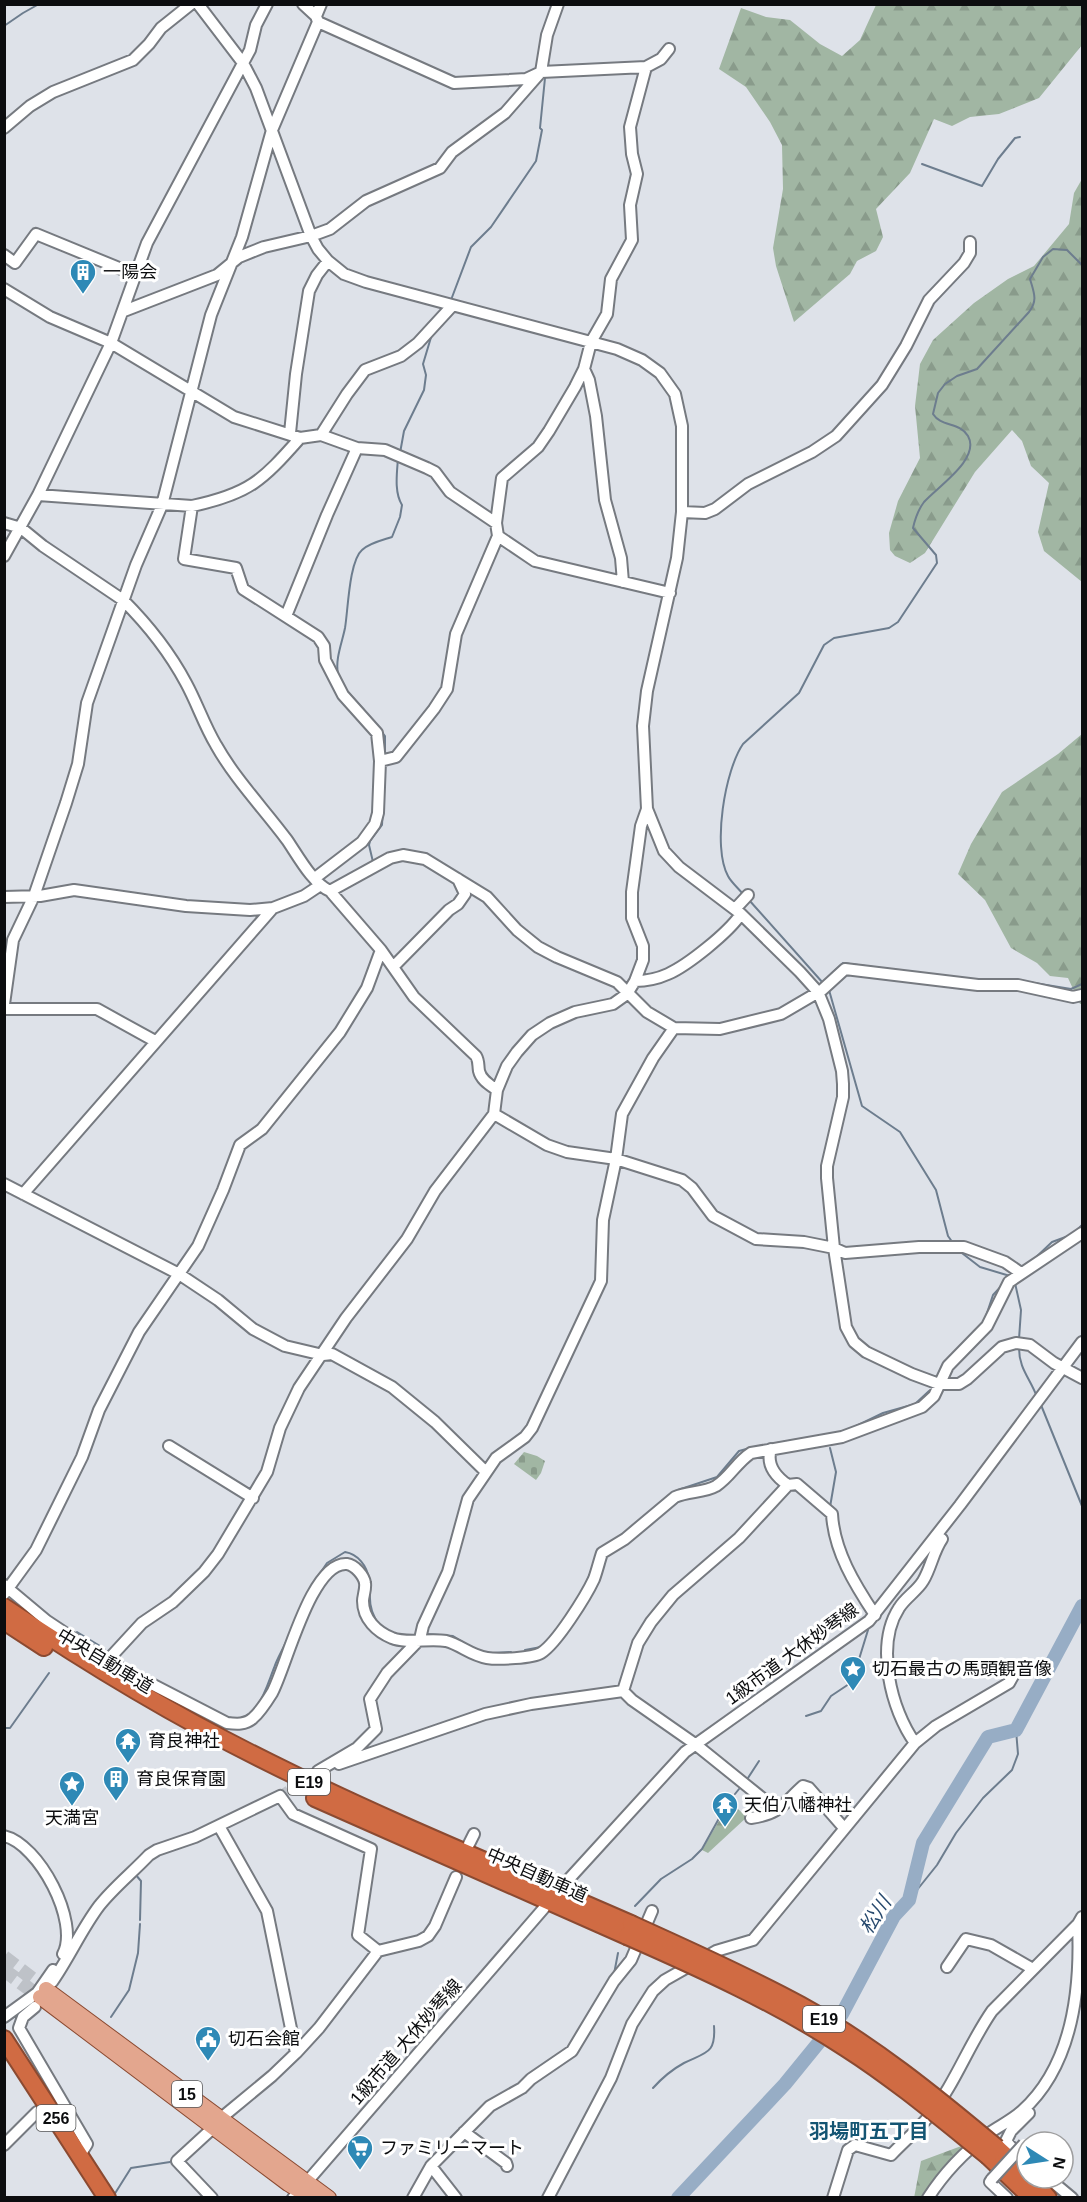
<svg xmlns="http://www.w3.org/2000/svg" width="1087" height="2202" viewBox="0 0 1087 2202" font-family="Arial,'Noto Sans JP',sans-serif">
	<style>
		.forest { fill: url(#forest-firs) }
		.cemetery { fill: url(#cemetery-stones) }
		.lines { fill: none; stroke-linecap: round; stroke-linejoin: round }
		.stream { stroke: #6d7d8e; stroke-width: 2 }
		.river { stroke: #97adc5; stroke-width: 14 }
		.minor-tunnel { stroke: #bec2c8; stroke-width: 10; stroke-dasharray: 10 5; stroke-linecap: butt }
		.major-tunnel { stroke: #bec2c8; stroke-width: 14; stroke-dasharray: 14 7; stroke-linecap: butt }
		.minor-casing { stroke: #767a80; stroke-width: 14 }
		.major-casing { stroke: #8b4a31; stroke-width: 16 }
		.highway-casing { stroke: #8b4a31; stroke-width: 20 }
		.minor { stroke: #fff; stroke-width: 10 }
		.major { stroke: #e3a68e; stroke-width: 14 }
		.highway { stroke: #d06b43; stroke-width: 16 }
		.minor-bridge-casing { stroke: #767a80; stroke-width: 14; stroke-linecap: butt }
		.highway-bridge-casing { stroke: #8b4a31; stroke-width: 20; stroke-linecap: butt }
		.minor-bridge { stroke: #fff; stroke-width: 10 }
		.highway-bridge { stroke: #d06b43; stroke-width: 16 }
		.labels { text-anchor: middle; stroke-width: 6; stroke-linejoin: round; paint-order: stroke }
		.shield { fill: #fff; stroke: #555657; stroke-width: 1.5 }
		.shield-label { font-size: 16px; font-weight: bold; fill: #0c0d0f }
		.poi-label { font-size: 18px; fill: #0c0d0f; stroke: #fff; text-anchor: start }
		.street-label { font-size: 18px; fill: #0c0d0f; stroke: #fff }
		.water-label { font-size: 20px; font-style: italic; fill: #284a6e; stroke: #fff }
		.neighbourhood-label { font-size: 20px; font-weight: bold; fill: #145573; stroke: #fff }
	</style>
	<defs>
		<pattern id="forest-firs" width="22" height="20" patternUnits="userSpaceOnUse" patternTransform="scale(1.5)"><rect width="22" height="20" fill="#a1b6a3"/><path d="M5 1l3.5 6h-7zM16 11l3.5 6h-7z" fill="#899b8b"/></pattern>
		<pattern id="cemetery-stones" width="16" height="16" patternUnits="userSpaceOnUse" patternTransform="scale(1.5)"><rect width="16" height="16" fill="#a1b6a3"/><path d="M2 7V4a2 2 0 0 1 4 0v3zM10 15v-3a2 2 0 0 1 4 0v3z" fill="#899b8b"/></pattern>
	</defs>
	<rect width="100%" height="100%" fill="#dee2e9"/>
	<path class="forest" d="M876 5H1082V45L1039 98 999 114 970 117 952 126 934 119 910 173 876 209 883 237 876 251 857 261 850 274 794 322 776 266 773 248 783 189 782 145 770 122 746 87 719 69 741 8 766 17 790 20 820 44 842 56 860 40Z
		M1082 179V582L1044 551 1038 532 1049 483 1031 466 1022 441 1012 430 975 472 925 553 910 563 895 556 890 550 889 533 898 501 920 458 915 406 920 364 933 340 974 303 1008 279 1034 266 1069 224 1074 193Z
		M1082 734V1004H1080L1068 978 1050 976 1037 963 1011 948 985 900 958 874 971 844 1002 792 1058 754Z
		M730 1802 747 1817 708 1853 702 1850Z
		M964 2145 936 2178 923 2197 914 2198 921 2161Z"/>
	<path class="cemetery" d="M524 1452 537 1456 545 1461 541 1473 536 1480 514 1464Z"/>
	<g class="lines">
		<path class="stream" d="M4 26 23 13 39 4
			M922 164 982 186 998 159 1015 138 1020 137
			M451 300 471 247 491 227 536 161 542 130 540 128 545 78
			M400 453 404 431 424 390 426 375 423 364 432 334
			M338 674C335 659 342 643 345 628 348 611 349 561 362 550 369 543 383 540 392 537L400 517 402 505C394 492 397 473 398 458
			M346 690 364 710
			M381 731 385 736V757
			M373 862 369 845 370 841 382 825 385 768
			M743 894C738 888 731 882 728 876 712 847 725 770 743 744L799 693 824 645 834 638 889 628 898 622 937 563 936 555 913 528C915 519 918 510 924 502 937 487 981 459 968 436 960 422 941 427 933 414L938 393 945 384 957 376 977 369 1029 312C1038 300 1034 293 1030 279L1043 257 1053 249 1067 250 1082 265
			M749 900 823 983
			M831 974 843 963 911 972
			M974 979 986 980
			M1022 981 1071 989 1082 984
			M829 990 862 1106 900 1132 936 1190 948 1236 953 1243
			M1076 1231 1082 1225
			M958 1250 980 1267 1010 1276
			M1032 1261 1052 1242 1071 1235
			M1015 1283 1021 1310 1019 1339
			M985 1319 993 1295 1006 1281
			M1019 1348C1019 1369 1030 1378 1037 1397
			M1041 1405 1082 1506
			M852 1428 883 1413 915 1404 929 1391
			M759 1446 806 1438
			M678 1490 717 1477 739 1451 750 1448
			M830 1507 836 1472 830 1448
			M587 1581 592 1569
			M312 1585 327 1563 345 1552C358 1554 367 1566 369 1579
			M370 1591C369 1604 371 1614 379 1624
			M77 1632 105 1649
			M426 1634 453 1636 466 1644
			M402 1635H414
			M525 1650 541 1647
			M493 1653 511 1652
			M118 1659 144 1675
			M219 1713C223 1715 228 1718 232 1718 258 1723 267 1685 274 1668 277 1659 282 1651 286 1642
			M806 1716 821 1711 831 1696 852 1682 868 1630
			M4 1728H10L49 1673
			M746 1781 759 1761
			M735 1794 739 1789
			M135 1874 141 1881 140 1920
			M909 1900 937 1865 956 1833 983 1798 1012 1770 1018 1754 1016 1730
			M635 1906 661 1879 692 1859 702 1849 727 1804
			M761 1938 784 1910
			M614 1974 618 1953
			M111 2017 129 1990 138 1953 140 1924
			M653 2088C662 2078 673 2069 684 2063 706 2052 716 2054 714 2026
			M114 2195 131 2168 170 2162"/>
		<path class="river" d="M678 2198 785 2084 842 2014 894 1916 909 1900 923 1843 988 1737 1016 1730 1082 1606"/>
		<path class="minor-tunnel" d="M280 1796 318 1771"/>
		<path class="major-tunnel" d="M4 1957 46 1989
			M4 1970 40 1997"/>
		<g class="minor-casing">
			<path id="minor" d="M198 4 243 63 256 88 311 236 318 249 328 261 344 274 366 282 617 349 642 360 660 373 675 394 682 426V512L677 558 647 691 643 726 647 809 664 851 679 867 741 914 800 972 818 992 829 1019 842 1071 843 1084V1097L827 1166V1178L834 1248 846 1327 854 1342 866 1352 912 1374 939 1384H959L967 1379 1002 1347 1016 1343 1030 1345 1054 1363 1082 1378
				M303 4 316 16
				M318 22 454 83 526 79 541 72 646 67 661 59 669 49
				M4 128 30 106 53 92 133 60 149 44 161 28 191 4
				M4 255 15 263 36 234 136 275
				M4 289 50 317 111 343 234 417 300 438 321 435 357 448 385 450 427 468 435 472 450 492 496 523
				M124 311 217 275 239 257 264 247 311 236 330 229 366 201 440 168 452 152 505 113 541 72 547 35 558 4
				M584 369 589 380 596 416 605 500 621 558 623 582
				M290 433 296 374 309 291 317 275 328 261
				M321 435 347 394 365 370 401 356 418 343 452 306
				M38 495 192 506C249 494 262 481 300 438
				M192 506 184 559 236 568 243 589 318 637 324 646 325 660 343 695 377 733 380 761 378 813 375 824 362 842 315 878
				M682 512 705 513 715 509 748 484 812 452 836 436 882 385 906 346 929 300 964 263 970 253V242
				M4 523 21 528 43 546 123 600C147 624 170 653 186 683 197 703 204 725 216 745 235 779 264 809 287 840 298 856 313 884 330 891L381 950 414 997 476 1056C479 1061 478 1065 479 1071 481 1080 490 1085 497 1090
				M498 536 535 561 670 593
				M4 556 38 495 111 343 147 243 250 50 256 25 267 4
				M286 616 327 515 357 448
				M380 761 396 757 434 709 447 689 456 634 498 536 496 523 502 478 538 447 549 431 575 387 584 369 591 342 607 314 611 279 632 240 630 205 637 174 632 154 630 127 646 67
				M330 891 390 858 403 855 425 859 487 897 517 930 538 947 557 957 617 982 647 1012 674 1028 720 1029 781 1014 822 990 845 969 978 985H1018L1073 997 1082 995
				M4 897 40 896 74 890 186 906 250 910 273 908 304 896 319 886
				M735 909 748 895
				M394 966 449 910 458 904 465 894 458 879
				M635 981C647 981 657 979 668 974 688 965 728 933 741 914
				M4 1004 13 940 34 896 66 803 78 764 87 703 136 565 162 505 211 315 242 237 272 130 318 22 316 16 321 4
				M4 1009H97L155 1041
				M494 1114 547 1145 567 1152 616 1159 682 1180 692 1188 713 1216 756 1239 804 1242 834 1248 845 1253 919 1247H964L1005 1262 1021 1273
				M4 1184 179 1274 218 1300 253 1329 285 1346 323 1355 332 1354 392 1387 435 1422 485 1471
				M23 1194 273 908
				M169 1446 253 1498
				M771 1449C766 1464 775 1476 788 1485
				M4 1585 47 1621 107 1661 227 1723C236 1724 246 1725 253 1718 260 1712 267 1701 272 1693 286 1668 311 1561 347 1564 355 1565 364 1576 365 1583 366 1589 363 1596 363 1601 363 1619 377 1632 392 1638 406 1644 430 1638 446 1641 461 1645 470 1655 487 1658 498 1660 533 1658 541 1653 557 1643 586 1596 594 1579 597 1571 599 1562 602 1553L625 1539 675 1497C688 1491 704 1493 716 1486 730 1477 737 1462 751 1453L842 1437 922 1407 934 1396 948 1366 987 1326 1009 1282 1082 1233
				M4 1594 36 1550 82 1457 99 1410 139 1332 198 1246 223 1190 240 1145 262 1129 340 1032 367 988 381 950
				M107 1661 142 1623 173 1602 204 1572 218 1554 267 1472 280 1428 299 1388 346 1318 407 1239 435 1191 494 1114 497 1090 507 1066 517 1052 532 1035 550 1023 575 1012 613 1004 627 994 635 981 643 960V946L632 918V892L641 826 647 809
				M623 1691 638 1643 651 1622 673 1595 739 1538 788 1485 797 1484 832 1514C834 1551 855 1585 875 1615
				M623 1691 632 1700 695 1744 767 1802
				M915 1743C891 1710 875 1645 899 1608 905 1598 917 1591 923 1581 931 1568 933 1552 942 1539
				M339 1764 485 1714 531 1704 623 1691
				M318 1771 357 1748 376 1729 370 1699 387 1673 420 1639 423 1626 448 1572 468 1499 496 1458 525 1437 532 1428 601 1281 603 1220 616 1159 622 1114 653 1058 674 1028
				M751 1818C780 1814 783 1804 803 1786L809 1788 844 1828
				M219 1826 267 1911 296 2053
				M4 1836C39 1844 80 1922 63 1954
				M469 1844 474 1834
				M569 1879 685 1752 869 1621 960 1505 1082 1342
				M947 1967 966 1939 991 1945 1033 1969
				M52 1982C69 1958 81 1930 99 1906 113 1888 133 1872 149 1855L157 1850 195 1837 280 1796 293 1814 371 1849 358 1935 378 1951
				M35 2007 23 2017 19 2028 87 2144 80 2155
				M4 2017 37 1993 53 1970
				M220 2119 272 2076 296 2053 319 2028 378 1951 419 1941 428 1936 435 1926 456 1877
				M464 2132 506 2163 507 2166
				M4 2145 37 2112
				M1027 2161 1012 2148 1006 2141 1011 2131 1029 2113
				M431 2166 456 2198
				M1048 2178 1072 2198
				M992 2179 990 2182 1007 2198
				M212 2198 177 2161 214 2127
				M293 2198 544 1908
				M413 2198 431 2166 490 2106 522 2088 531 2079 572 2051 614 1981 631 1960 652 1911
				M548 2198 611 2078 632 2024 653 1991 665 1980 716 1951 753 1940 915 1743 936 1726 1009 1683 1018 1667
				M833 2198 848 2150 855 2145 891 2155C904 2141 919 2129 930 2115 955 2084 969 2044 992 2011L1078 1924 1082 1917
				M928 2198C944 2173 964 2152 988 2134 999 2126 1011 2121 1022 2111 1073 2065 1081 1989 1078 1924"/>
		</g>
		<g class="major-casing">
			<path id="major" d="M46 1989 329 2198
				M40 1997 288 2184 311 2198"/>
		</g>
		<g class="highway-casing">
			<path id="highway" d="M4 1607C90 1665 178 1718 270 1763 388 1822 510 1871 631 1924
				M4 1621 44 1647
				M315 1798 627 1936
				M4 2039 107 2198
				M997 2148 1027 2175
				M988 2156 1032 2198
				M1030 2178 1048 2198"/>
		</g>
		<use href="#minor" class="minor"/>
		<use href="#major" class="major"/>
		<use href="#highway" class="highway"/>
		<g class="minor-bridge-casing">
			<path id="minor-bridge" d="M992 2179 1024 2144"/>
		</g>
		<g class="highway-bridge-casing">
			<path id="highway-bridge" d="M631 1924C688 1950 745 1975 800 2005 871 2044 935 2096 997 2148
				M627 1936C702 1969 777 2003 846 2048 896 2080 942 2119 988 2156"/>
		</g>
		<use href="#minor-bridge" class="minor-bridge"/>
		<use href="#highway-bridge" class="highway-bridge"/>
	</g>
	<defs>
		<g id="building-pin" transform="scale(1.35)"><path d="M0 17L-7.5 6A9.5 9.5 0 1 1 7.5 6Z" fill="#2e89b6" stroke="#fff"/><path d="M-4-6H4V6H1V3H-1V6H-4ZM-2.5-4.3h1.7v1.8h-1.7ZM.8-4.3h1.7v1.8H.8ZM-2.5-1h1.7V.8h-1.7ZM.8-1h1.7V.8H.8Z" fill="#fff"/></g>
		<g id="sight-pin" transform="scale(1.35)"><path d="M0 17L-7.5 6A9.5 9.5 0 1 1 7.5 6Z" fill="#2e89b6" stroke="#fff"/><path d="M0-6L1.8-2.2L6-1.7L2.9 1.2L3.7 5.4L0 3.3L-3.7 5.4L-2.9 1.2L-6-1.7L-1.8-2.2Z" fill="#fff"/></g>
		<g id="temple-pin" transform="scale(1.35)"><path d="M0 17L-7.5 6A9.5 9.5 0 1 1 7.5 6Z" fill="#2e89b6" stroke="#fff"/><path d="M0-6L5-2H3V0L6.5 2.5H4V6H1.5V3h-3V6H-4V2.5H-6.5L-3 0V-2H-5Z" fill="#fff"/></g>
		<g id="civic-pin" transform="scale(1.35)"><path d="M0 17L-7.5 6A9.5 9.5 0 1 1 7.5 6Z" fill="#2e89b6" stroke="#fff"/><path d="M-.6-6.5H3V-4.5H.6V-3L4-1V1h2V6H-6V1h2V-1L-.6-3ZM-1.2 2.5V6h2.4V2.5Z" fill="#fff"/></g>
		<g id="supermarket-pin" transform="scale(1.35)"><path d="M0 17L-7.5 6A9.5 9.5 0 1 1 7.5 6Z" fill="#2e89b6" stroke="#fff"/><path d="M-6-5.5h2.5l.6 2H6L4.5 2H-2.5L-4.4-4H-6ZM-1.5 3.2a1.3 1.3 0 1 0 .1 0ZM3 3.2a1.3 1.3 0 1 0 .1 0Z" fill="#fff"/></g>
	</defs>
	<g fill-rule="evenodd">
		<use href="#building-pin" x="83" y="272"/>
		<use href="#sight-pin" x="853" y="1669"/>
		<use href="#temple-pin" x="128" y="1741"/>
		<use href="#building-pin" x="116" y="1779"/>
		<use href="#sight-pin" x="72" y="1784"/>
		<use href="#temple-pin" x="725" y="1805"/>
		<use href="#civic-pin" x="208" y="2039"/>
		<use href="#supermarket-pin" x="360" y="2148"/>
	</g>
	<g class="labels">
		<g class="shield">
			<rect x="288" y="1769" width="42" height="26" rx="4.5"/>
			<rect x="803" y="2006" width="42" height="26" rx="4.5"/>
			<rect x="172" y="2081" width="30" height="26" rx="4.5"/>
			<rect x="36.5" y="2105" width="39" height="26" rx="4.5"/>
		</g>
		<g class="shield-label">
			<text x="309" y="1788">E19</text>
			<text x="824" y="2025">E19</text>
			<text x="187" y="2100">15</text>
			<text x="56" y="2124">256</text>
		</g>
		<g class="poi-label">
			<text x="103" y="278">一陽会</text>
			<text x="872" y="1675">切石最古の馬頭観音像</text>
			<text x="148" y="1747">育良神社</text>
			<text x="136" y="1785">育良保育園</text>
			<text x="744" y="1811">天伯八幡神社</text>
			<text x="72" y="1824" text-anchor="middle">天満宮</text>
			<text x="228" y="2045">切石会館</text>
			<text x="380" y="2154">ファミリーマート</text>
		</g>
		<g class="street-label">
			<text transform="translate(792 1654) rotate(-36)" y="6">1級市道 大休妙琴線</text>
			<text transform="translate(105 1661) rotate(31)" y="6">中央自動車道</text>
			<text transform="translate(537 1875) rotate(24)" y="6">中央自動車道</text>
			<text transform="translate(406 2042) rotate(-49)" y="6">1級市道 大休妙琴線</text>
		</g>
		<g class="water-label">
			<text transform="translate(875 1915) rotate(-57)" y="7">松川</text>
		</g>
		<g class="neighbourhood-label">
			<text x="869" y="2138">羽場町五丁目</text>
		</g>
	</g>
	<rect width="1087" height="2202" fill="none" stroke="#0c0d0f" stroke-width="12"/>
	<g transform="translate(1045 2160) rotate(102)"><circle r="28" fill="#ffffff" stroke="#9e9e9f" stroke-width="1.5"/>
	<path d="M0-4.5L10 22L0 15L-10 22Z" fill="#2e89b6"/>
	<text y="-9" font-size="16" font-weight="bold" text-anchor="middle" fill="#0c0d0f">N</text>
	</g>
</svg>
